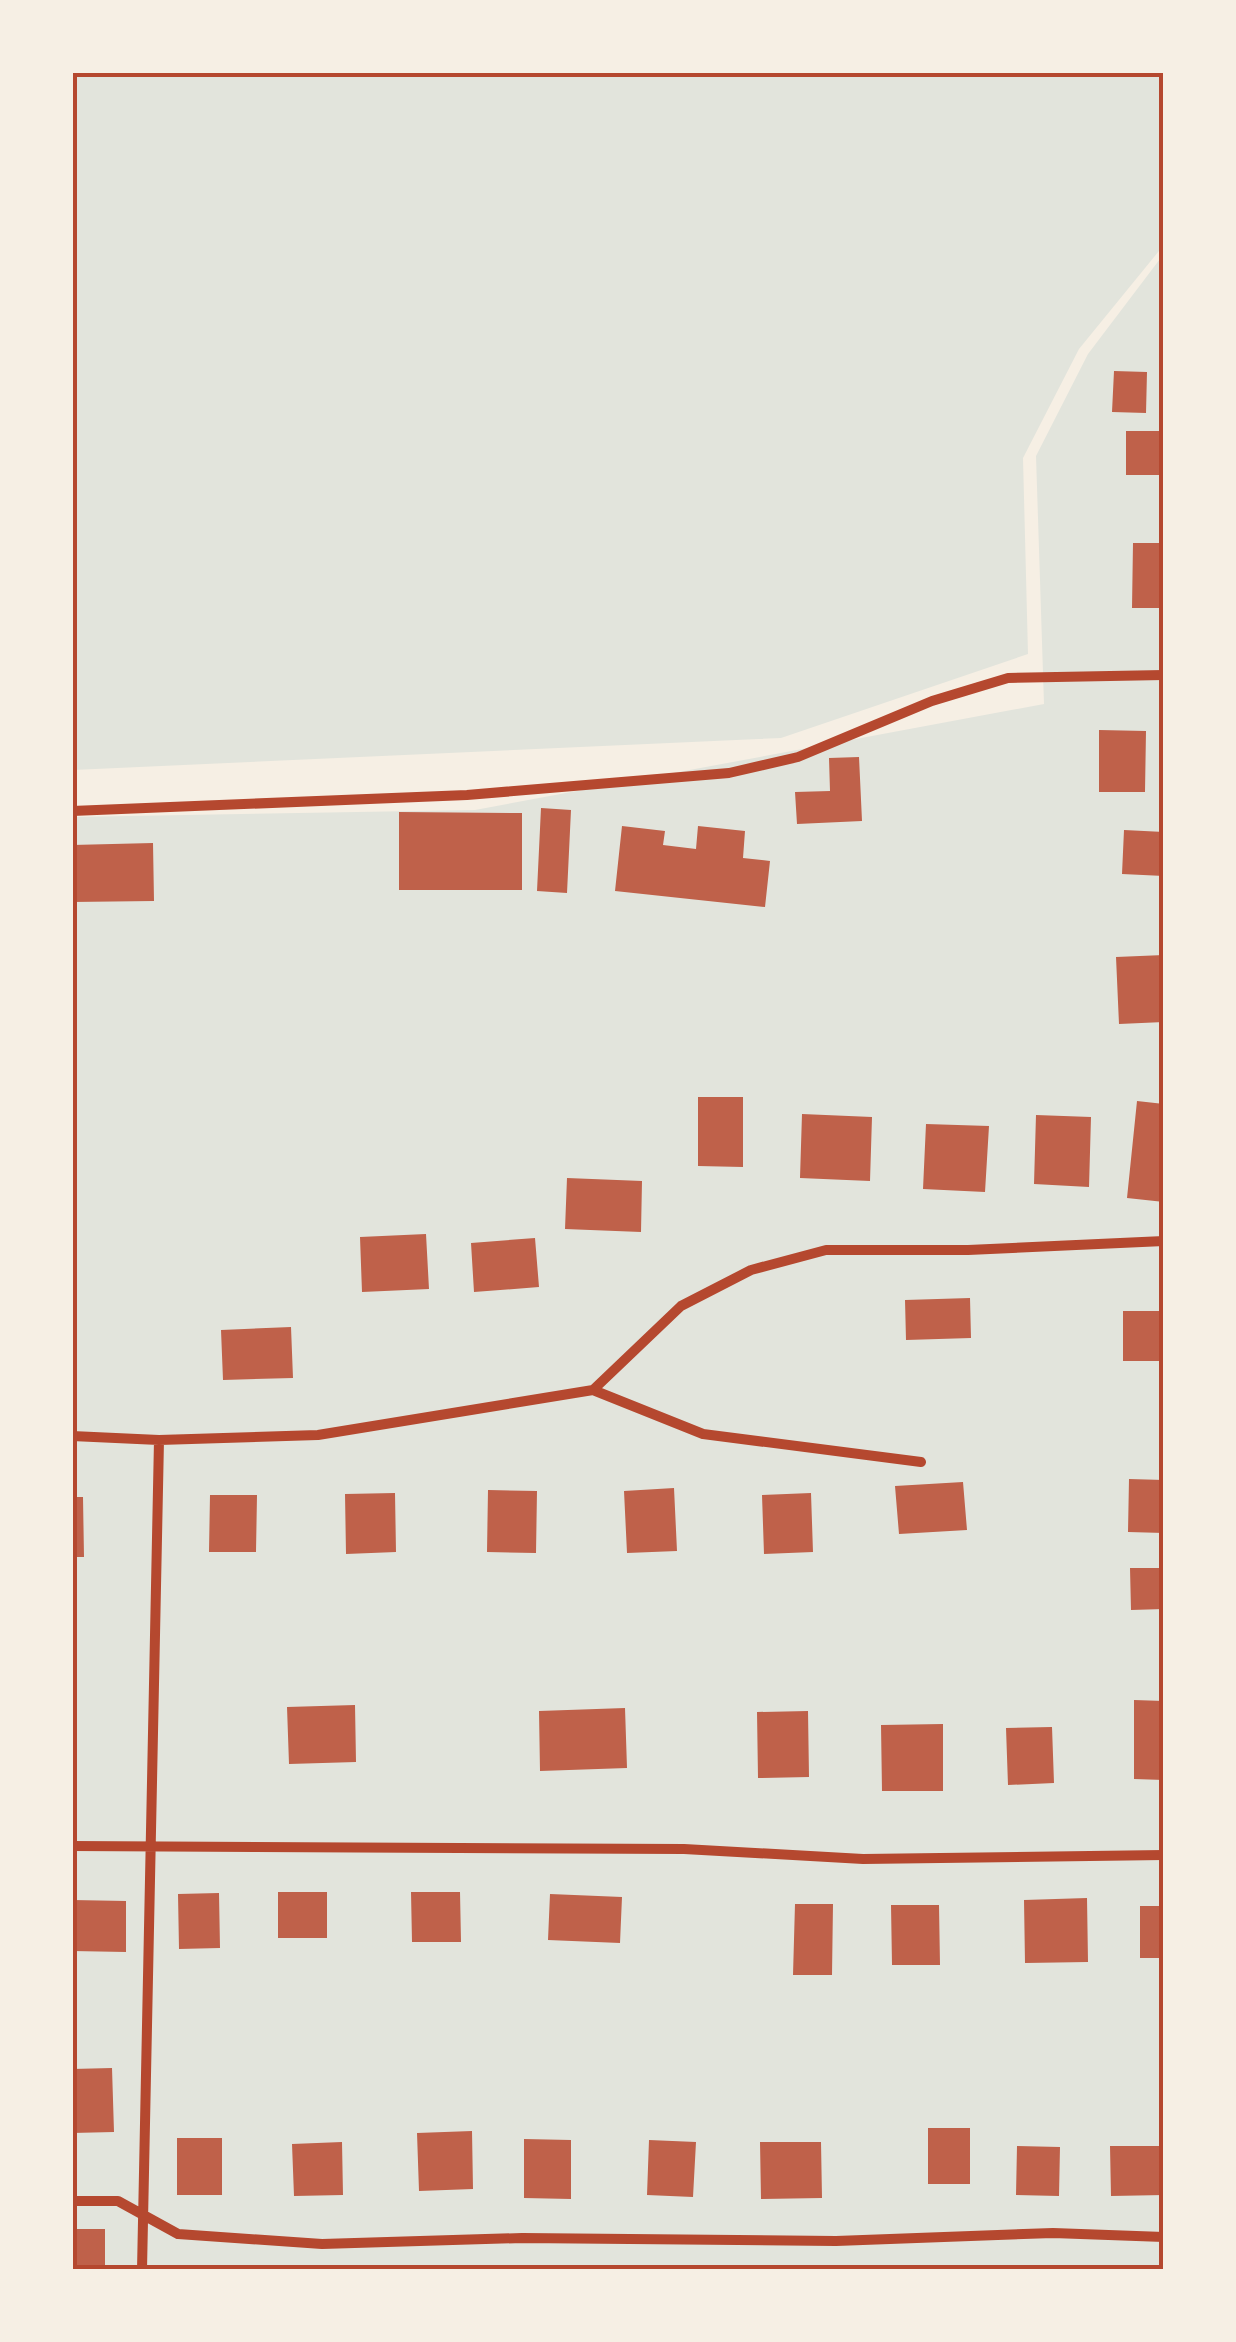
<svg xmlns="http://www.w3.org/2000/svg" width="1236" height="2342" viewBox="0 0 1236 2342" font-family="'Noto Serif',serif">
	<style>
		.green { fill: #e2e4dc }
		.building { fill: #bf614a }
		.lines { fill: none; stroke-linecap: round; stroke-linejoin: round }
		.minor { stroke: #b5482f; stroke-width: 10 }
		.neatline { fill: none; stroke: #b5482f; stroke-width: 4 }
	</style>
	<rect width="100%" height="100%" fill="#f6efe4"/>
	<path class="green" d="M72 73H1163V246L1079 349 1023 458 1028 654 781 738 73 770Z
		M1163 255V2269H73L72 817 475 810 1044 704 1036 456 1088 354Z"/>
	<path class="building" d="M1114 371 1147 372 1146 413 1112 412Z
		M1126 431H1164V475H1126Z
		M1133 543H1164V608H1132Z
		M1099 730 1146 731 1145 792H1099Z
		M859 757 862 821 797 824 795 792 830 791 829 758Z
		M541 808 571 810 567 893 537 891Z
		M399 812 522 813V890H399Z
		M622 826 665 831 663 845 696 849 698 826 745 831 743 858 770 861 765 907 615 891Z
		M1124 830 1164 832V876L1122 874Z
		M153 843 154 901 72 902V845Z
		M1164 955V1022L1119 1024 1116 957Z
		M698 1097H743V1167L698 1166Z
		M1137 1101 1164 1104V1202L1127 1198Z
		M802 1114 872 1117 870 1181 800 1178Z
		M1036 1115 1091 1117 1089 1187 1034 1184Z
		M926 1124 989 1126 985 1192 923 1189Z
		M567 1178 642 1181 641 1232 565 1229Z
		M426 1234 429 1289 362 1292 360 1237Z
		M535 1238 539 1287 474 1292 471 1243Z
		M970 1298 971 1338 906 1340 905 1300Z
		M1123 1311H1164V1361H1123Z
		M291 1327 293 1378 223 1380 221 1330Z
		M1129 1479 1164 1480V1533L1128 1532Z
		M963 1482 967 1530 899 1534 895 1486Z
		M674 1488 677 1551 627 1553 624 1491Z
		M488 1490 537 1491 536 1553 487 1552Z
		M395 1493 396 1552 346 1554 345 1494Z
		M811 1493 813 1552 764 1554 762 1495Z
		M210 1495H257L256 1552H209Z
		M72 1497H83L84 1557H72Z
		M1130 1568H1164V1609L1131 1610Z
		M1134 1700 1164 1701V1780L1134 1779Z
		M355 1705 356 1762 289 1764 287 1707Z
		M625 1708 627 1768 540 1771 539 1711Z
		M808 1711 809 1777 758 1778 757 1712Z
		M943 1724V1791H882L881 1725Z
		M1052 1727 1054 1783 1008 1785 1006 1728Z
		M278 1892H327V1938H278Z
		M411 1892H460L461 1942H412Z
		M219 1893 220 1948 179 1949 178 1894Z
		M550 1894 622 1897 620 1943 548 1940Z
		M1087 1898 1088 1962 1025 1963 1024 1900Z
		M72 1900 126 1901V1952L72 1951Z
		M795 1904H833L832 1975H793Z
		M891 1905H939L940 1965H892Z
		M1140 1906H1164V1958H1140Z
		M112 2068 114 2132 72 2133V2069Z
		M928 2128H970V2184H928Z
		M472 2131 473 2189 419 2191 417 2133Z
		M177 2138H222V2195H177Z
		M524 2139 571 2140V2199L524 2198Z
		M649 2140 696 2142 693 2197 647 2195Z
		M342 2142 343 2195 294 2196 292 2144Z
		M760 2142H821L822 2198 761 2199Z
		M1017 2146 1060 2147 1059 2196 1016 2195Z
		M1110 2146H1164V2195L1111 2196Z
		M72 2229H105V2270H72Z"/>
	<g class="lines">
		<path class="minor" d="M72 811 467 795 729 773 798 757 932 701 1008 678 1164 675
			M593 1390 703 1434 921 1462
			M72 1436 159 1440 318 1435 593 1390 681 1306 751 1270 826 1250H968L1164 1241
			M72 1846 684 1849 863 1859 1164 1855
			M72 2201H118L178 2234 322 2244 522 2238 836 2241 1053 2233 1164 2237
			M142 2270 159 1440"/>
	</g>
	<rect width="1236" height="2342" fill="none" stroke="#f6efe4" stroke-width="150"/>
	<rect x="75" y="75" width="1086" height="2192" class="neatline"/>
</svg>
